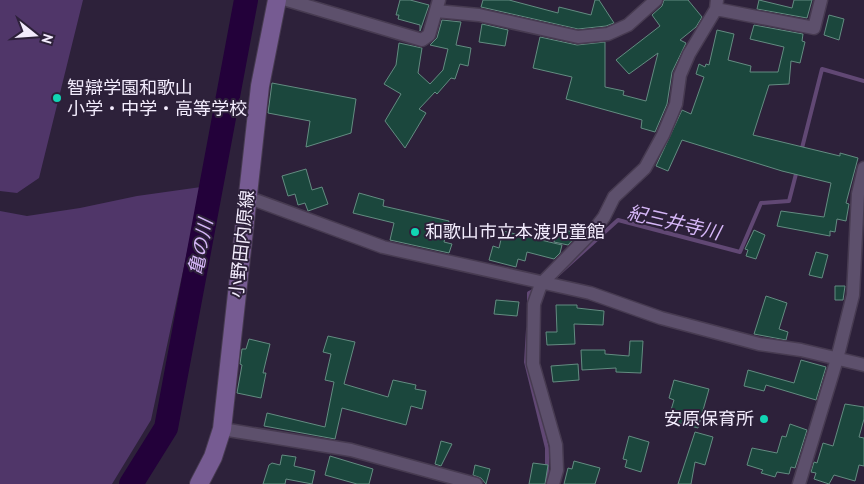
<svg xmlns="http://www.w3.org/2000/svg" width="864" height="484" viewBox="0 0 864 484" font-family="'PT Sans','Noto Sans JP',sans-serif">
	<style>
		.green { fill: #503669 }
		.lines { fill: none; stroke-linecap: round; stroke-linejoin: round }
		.stream { stroke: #614874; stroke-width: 4 }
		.river { stroke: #23013a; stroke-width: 24 }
		.building { fill: #1b473d; stroke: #638c81 }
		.street-casing { stroke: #473b51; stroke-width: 15 }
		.secondary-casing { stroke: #473b51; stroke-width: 20 }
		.street { stroke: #5d506c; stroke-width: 12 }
		.secondary { stroke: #765b92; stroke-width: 18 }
		.poi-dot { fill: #11d5b4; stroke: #2d213a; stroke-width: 2 }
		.labels { text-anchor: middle; stroke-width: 4; stroke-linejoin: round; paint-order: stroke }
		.poi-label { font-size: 18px; fill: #f3ecfd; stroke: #2d213a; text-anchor: start }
		.street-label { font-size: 18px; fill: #f3ecfd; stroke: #2d213a }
		.water-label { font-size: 19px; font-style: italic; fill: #d6b7f8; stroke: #2d213a }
	</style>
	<rect width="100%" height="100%" fill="#2d213a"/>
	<path class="green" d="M0 0H83L39 178 17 193 0 191Z
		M201 187 151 420 112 484H0V211L27 216 80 208 137 196Z"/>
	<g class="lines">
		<path class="stream" d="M801 152 822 69 864 81
			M554 278 618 220 740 252 761 203 789 201 797 170
			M529 304V293L535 290
			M528 329 526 362 547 448V484"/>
		<path class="river" d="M131 484 166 428 246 0"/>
	</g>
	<path class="building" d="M400 0H410L429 5 420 31V25L398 19 399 15H396Z
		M483 0H509L558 13 559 7 591 15 595 0H599L614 23 606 26 578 29 481 7Z
		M664 0H688L702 17 696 27 680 40 686 43 672 72 667 104 655 132 641 128 642 120 566 99 572 77 533 68 540 37 577 45 605 42V87L624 91 623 95 646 101 658 53 629 74 616 60 660 26 652 15 662 6Z
		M759 0 792 8 794 0H812L807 18 757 9Z
		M829 15 844 19 839 40 824 35Z
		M442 20 461 22 456 45 471 48 468 66 460 64 455 79 451 78 437 94 435 92 419 109 426 113 405 148 385 121 401 94 384 84 396 65 399 43 422 48 418 73 430 84 443 70 448 49 430 45 437 38Z
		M482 24 508 30 505 46 479 42Z
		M754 25 803 34 802 41 805 42 800 63 791 61 789 84 769 85 753 135 840 156V153L858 158 846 203 849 204 846 221 837 219 835 232 830 231V236L777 226 781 211 824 217 831 183 782 171 682 140 668 171 656 166 682 110 691 114 704 77 696 74 699 64 705 67 706 64 709 65 717 30 734 34 728 60 751 66 750 72H778L784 47 750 39Z
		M272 83 356 99 351 133 306 147 310 121 268 113Z
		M306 169 312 190 322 187 328 204 308 211 305 203 298 205 295 194 288 196 282 176Z
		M359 193 384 200 383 206 449 221 444 242 452 244 449 253 390 240 394 223 353 213Z
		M754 230 765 235 756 259 746 256 748 250 745 249Z
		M503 231 562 245 560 253 554 259 527 252 525 261 518 259 516 267 489 260 493 246 499 248Z
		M557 231H569L578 234 568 245 554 242Z
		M816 252 828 255 822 278 809 275Z
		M835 286H845L843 300H835Z
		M766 296 787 303 779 329 788 332 786 340 754 334Z
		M496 300 519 302 517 316 494 314Z
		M556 305H577V308L604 311 603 325 574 324 575 344 547 345 546 332H557Z
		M328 336 355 342 344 384 388 397 393 380 416 385 415 389 426 391 422 409 411 406 406 425 342 408 335 439 264 426 267 413 325 427 334 382 325 380 331 354 323 352Z
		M249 339 270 344 263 373H266L261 398 237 393 242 365 240 364 242 349H246Z
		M630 341H643L641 373 616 372V368L582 370 581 350H605V354L629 356Z
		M801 360 826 367 816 400 766 385 764 391 744 386 748 370 794 383Z
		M578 364 579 380 553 382 551 366Z
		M674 380 709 389 698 428 668 420 674 400 669 398Z
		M845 404 864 407V419L859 437 864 438V466L859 465 855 481 834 475 829 484 814 479 816 473 811 472 814 462 817 463 823 443 833 446Z
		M790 424 807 430 795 468 791 467 789 474 777 472 775 477 761 473 763 470 747 465 752 448 777 453 782 436 786 437Z
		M695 432 713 437 705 465 695 462 691 484H678Z
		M629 436 649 442 641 472 625 467 627 460 623 459Z
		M441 441 452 444 441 466 435 464Z
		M282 455 296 457 294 466 315 471 312 484 286 479 285 484H263L269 465 272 463 280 465Z
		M330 456 373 469 369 484H357L325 475Z
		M574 461 600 468 595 484H564L568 468 572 469Z
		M533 463 548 465 545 484H529Z
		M475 465 490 469 486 484 481 478 473 475Z"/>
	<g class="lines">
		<g class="street-casing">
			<path id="street" d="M287 0 422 40 429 35 439 0
				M716 9 814 28 821 0
				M436 11 479 15 578 37 608 34 628 25 656 0
				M247 197 383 247 590 293 661 318 759 344 801 350 864 365
				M222 429 351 450 476 484
				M553 484 557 470 556 445 533 364 534 304 541 284 594 230 604 217 614 197 645 168 663 135 676 104 680 75 689 54 716 9 717 0
				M799 484 837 359 853 295 858 194 864 168"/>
		</g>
		<g class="secondary-casing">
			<path id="secondary" d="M199 484 213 457 222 429 260 86 277 0"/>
		</g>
		<use href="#street" class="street"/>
		<use href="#secondary" class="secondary"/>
	</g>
	<g class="poi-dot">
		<circle cx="57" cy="98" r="5"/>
		<circle cx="415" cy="232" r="5"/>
		<circle cx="764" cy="419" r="5"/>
	</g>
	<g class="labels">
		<g class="poi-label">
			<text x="67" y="94">智辯学園和歌山<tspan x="67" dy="21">小学・中学・高等学校</tspan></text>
			<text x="425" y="238">和歌山市立本渡児童館</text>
			<text x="754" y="425" text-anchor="end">安原保育所</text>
		</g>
		<g class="street-label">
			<text transform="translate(242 244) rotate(-84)" y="6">小野田内原線</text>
		</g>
		<g class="water-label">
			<text transform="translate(674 222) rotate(13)" y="7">紀三井寺川</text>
			<text transform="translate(200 247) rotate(-79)" y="7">亀の川</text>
		</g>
	</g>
	<g transform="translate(35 35) rotate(107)" stroke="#2d213a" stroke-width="4" paint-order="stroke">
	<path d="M0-4L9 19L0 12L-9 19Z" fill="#f3ecfd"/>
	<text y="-8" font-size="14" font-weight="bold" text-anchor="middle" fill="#f3ecfd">N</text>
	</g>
</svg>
